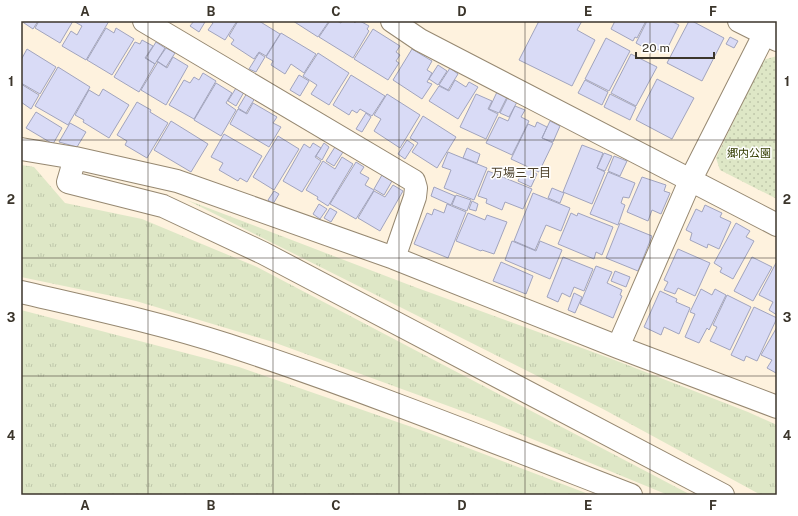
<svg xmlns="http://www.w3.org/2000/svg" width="798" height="516" viewBox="0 0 798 516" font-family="'Public Sans','Noto Sans JP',sans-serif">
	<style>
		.grass { fill: url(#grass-tufts) }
		.park { fill: url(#park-dots) }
		.building { fill: #d9dbf6; stroke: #a1a4be }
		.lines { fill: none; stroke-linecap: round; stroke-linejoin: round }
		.minor-casing { stroke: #968871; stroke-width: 24 }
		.tertiary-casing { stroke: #968871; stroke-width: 24 }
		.minor { stroke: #fff; stroke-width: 22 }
		.tertiary { stroke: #fff; stroke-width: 22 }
		.grid { fill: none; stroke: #3b352b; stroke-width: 1; stroke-opacity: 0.55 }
		.labels { text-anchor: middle; stroke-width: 3; stroke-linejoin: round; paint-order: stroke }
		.park-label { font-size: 11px; fill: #333d01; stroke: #fff }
		.neighbourhood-label { font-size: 12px; fill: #4c402a; stroke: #fff }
		.neatline { fill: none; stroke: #3b352b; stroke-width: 1.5 }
		.grid-label { font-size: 13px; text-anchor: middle; font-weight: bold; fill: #3b352b }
	</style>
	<defs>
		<pattern id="grass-tufts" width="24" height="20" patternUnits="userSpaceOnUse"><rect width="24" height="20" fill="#dee7c6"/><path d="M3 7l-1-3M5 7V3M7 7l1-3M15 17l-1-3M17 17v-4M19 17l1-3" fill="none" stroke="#bfc7aa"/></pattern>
		<pattern id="park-dots" width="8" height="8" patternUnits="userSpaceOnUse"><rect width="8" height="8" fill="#dee7c6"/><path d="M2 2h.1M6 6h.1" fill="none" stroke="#bfc7aa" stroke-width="1.8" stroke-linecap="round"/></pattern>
	</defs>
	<rect width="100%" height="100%" fill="#fef2de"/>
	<path class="grass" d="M21 165 34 167 65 203 142 219 257 267 691 495H668L484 419 273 342 136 301 21 277Z
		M187 200 412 286 612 359 748 412 777 425V495H761L603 409Z
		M21 310 239 367 426 432 591 495H21Z"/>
	<path class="park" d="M777 56V199L720 170 716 158 763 60Z"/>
	<path class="building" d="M21 21H38L33 29Z
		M39 21H73L60 43 35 28Z
		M76 21H109L86 60 62 46 71 31 77 35 82 26 75 22Z
		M194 21 205 22 199 32 190 26Z
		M210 21H237L225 40 208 30 213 23Z
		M238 21H259L280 34 266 56 259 52 254 59 231 44 234 40 229 36Z
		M293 21H329L318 37Z
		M330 21H337L341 23 342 21H353L355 23 356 21H360L369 26 367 29 369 31 353 58 319 37Z
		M539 21H582L577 30 595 40 572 86 519 60Z
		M615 21H646L637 38 635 37 633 41 611 29Z
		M647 21H671L679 25 665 53 649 45 647 49 636 43Z
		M689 21H692L724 38 702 81 667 63Z
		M106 28 114 33 116 28 134 39 112 75 87 60Z
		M373 29 400 46 396 52 400 55 396 61 399 63 388 80 354 59Z
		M281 33 316 54 304 73 291 64 285 74 271 65 273 61 266 57Z
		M730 37 738 41 734 48 726 44Z
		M606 38 630 51 609 91 585 79Z
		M142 40 153 46 145 58 155 64 139 92 114 77 135 42 140 44Z
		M156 42 165 48 155 64 146 58Z
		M166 48 175 53 166 67 157 61Z
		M27 49 56 67 40 94 21 83V60Z
		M412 49 432 61 427 70 432 73 427 82 432 84 422 99 393 80Z
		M259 53 265 57 256 72 249 69Z
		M318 53 349 73 329 105 311 94 317 85 303 76Z
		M631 54 657 67 636 106 611 93Z
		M173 57 188 66 166 105 141 90 158 62 167 68Z
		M438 65 447 71 438 85 429 79Z
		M58 67 90 87 68 125 35 106Z
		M450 68 458 74 448 90 439 85Z
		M203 73 216 81 194 119 169 105 184 80 190 83 194 77 199 80Z
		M299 75 309 81 300 96 290 90Z
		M351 75 385 96 372 116 360 109 357 113 352 110 349 115 333 105Z
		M657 79 694 98 672 139 636 120Z
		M455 80 466 87 469 82 478 87 458 119 429 101 439 86 449 91Z
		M585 80 608 92 602 105 578 93Z
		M216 83 232 93 226 103 236 110 221 136 194 120Z
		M21 84 39 95 31 109 21 102Z
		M236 88 244 92 236 106 228 101Z
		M103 89 129 105 109 138 83 122 84 120 75 115 89 90 99 96Z
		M497 92 507 97 499 113 489 109Z
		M247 93 255 98 246 113 238 108Z
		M387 94 420 115 400 148 374 131 381 119 374 115Z
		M476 94 492 101 488 109 498 114 486 139 460 127Z
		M610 94 636 107 630 120 604 107Z
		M508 97 517 102 509 117 500 113Z
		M137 102 151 110 150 112 168 123 147 158 125 145 127 141 117 135Z
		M253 103 277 117 273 123 281 127 269 147 230 124 238 109 247 114Z
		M515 106 525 110 521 117 529 121 512 155 486 143 499 117 508 121Z
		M36 112 62 128 53 144 26 128Z
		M366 113 371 117 362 132 356 129Z
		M423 116 456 137 437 168 412 152 418 143 410 138Z
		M171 121 208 144 191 172 154 150Z
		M550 121 560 126 553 142 542 138Z
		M537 122 547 127 542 138 553 143 539 172 511 159 528 124 535 127Z
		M70 123 86 132 77 147 59 142Z
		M224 134 262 156 247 182 240 178 238 181 219 170 223 163 211 157Z
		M278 136 299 149 274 190 253 177Z
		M407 140 414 145 405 159 398 154Z
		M313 143 321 148 315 157 321 161 302 192 283 181 304 144 310 148Z
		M324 143 329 147 322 160 316 156Z
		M582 145 603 153 597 168 605 172 592 204 563 192Z
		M335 147 343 152 334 166 326 161Z
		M467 148 480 154 477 163 463 158Z
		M448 152 487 168 474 200 444 188 451 170 442 167Z
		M604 153 612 156 605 171 597 168Z
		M614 156 627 161 620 176 608 171Z
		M342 157 353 164 328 206 317 199 318 197 306 190 323 161 335 169Z
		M356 162 364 167 360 173 369 178 365 185 374 190 356 219 330 204Z
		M524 167 537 174 531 187 518 181Z
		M488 171 532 189 523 209 505 202 502 210 486 203 487 199 478 196Z
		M608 172 635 183 629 198 623 197 621 203 625 205 618 225 590 214Z
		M382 175 392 181 384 195 374 189Z
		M642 177 666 185 664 191 670 193 661 214 652 210 648 221 627 212Z
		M393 185 403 191 380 231 358 218 374 191 385 197Z
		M434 187 455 196 451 205 431 196Z
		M552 188 564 193 560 203 548 198Z
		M274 191 279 194 273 204 268 200Z
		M533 193 570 208 561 231 546 225 535 250 514 241Z
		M456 195 471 200 467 211 452 205Z
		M472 201 478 204 476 211 469 209Z
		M319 204 327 209 320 219 313 214Z
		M447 204 466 212 448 258 414 244 427 213 432 215 434 209 444 213Z
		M705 205 722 213 720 217 731 222 719 249 708 244 707 248 690 240 692 233 686 230 696 209 702 212Z
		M330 208 337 212 331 222 324 218Z
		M468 213 485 220 487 215 507 222 494 254 482 250 481 251 456 241Z
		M571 213 577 216 578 213 613 227 602 255 596 252 594 259 558 244Z
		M620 223 652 236 638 271 606 258Z
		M736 223 750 231 746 237 754 241 733 279 720 272 722 268 714 263Z
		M512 241 536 251 540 241 562 250 550 279 505 260Z
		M678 249 710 263 695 296 678 288 675 294 664 290 668 282 664 280Z
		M563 257 593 269 584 291 574 287 570 297 562 293 558 302 547 297Z
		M752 257 772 267 753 301 734 291Z
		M501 262 533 276 526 294 493 281Z
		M776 263H777V315L769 310 773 302 759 295Z
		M596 266 612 272 607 283 622 290 620 295 622 296 613 318 580 304Z
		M615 271 630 277 626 287 611 281Z
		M701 289 712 295 715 289 726 295 709 330 707 328 699 343 685 337 695 314 690 312Z
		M660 291 677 299 676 302 690 308 679 334 664 327 661 335 644 327Z
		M574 293 582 297 575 313 568 310Z
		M727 295 751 307 730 350 710 341 717 327 713 325Z
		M754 307 777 318 757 361 746 356 744 361 731 355Z
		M777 327V371L776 373 767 368 772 360 761 355Z"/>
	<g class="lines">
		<g class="minor-casing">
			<path id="minor" d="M144 21 414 181 416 188 415 197 394 258
				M392 21 420 40 777 225
				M739 21 777 40
				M21 149 75 158 177 181 394 258 618 347 777 407
				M75 158 68 182 163 206 263 253 723 495
				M618 347 690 181 771 21"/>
		</g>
		<g class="tertiary-casing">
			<path id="tertiary" d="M21 292C90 308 160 323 228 345 364 390 497 443 631 495"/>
		</g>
		<use href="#minor" class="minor"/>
		<use href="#tertiary" class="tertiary"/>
	</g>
	<path class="grid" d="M148 21V495M273 21V495M399 21V495M525 21V495M650 21V495M21 140H777M21 258H777M21 376H777"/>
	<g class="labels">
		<g class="park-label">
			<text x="749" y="157">郷内公園</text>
		</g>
		<g class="neighbourhood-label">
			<text x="521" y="177">万場三丁目</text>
		</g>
	</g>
	<rect width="798" height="516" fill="none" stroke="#ffffff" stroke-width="44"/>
	<path d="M636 52v6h78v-6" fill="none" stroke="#3b352b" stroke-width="2"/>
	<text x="642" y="52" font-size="12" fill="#3b352b" stroke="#ffffff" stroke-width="3" paint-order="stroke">20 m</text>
	<rect x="22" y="22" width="754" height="472" class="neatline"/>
	<g class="grid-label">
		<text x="85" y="16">A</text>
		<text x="211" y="16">B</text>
		<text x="336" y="16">C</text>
		<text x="462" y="16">D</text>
		<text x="588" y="16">E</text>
		<text x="713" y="16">F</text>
		<text x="11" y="86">1</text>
		<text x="787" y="86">1</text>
		<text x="11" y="204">2</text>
		<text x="787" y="204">2</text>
		<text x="11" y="322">3</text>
		<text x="787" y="322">3</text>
		<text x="11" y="440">4</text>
		<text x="787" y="440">4</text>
		<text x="85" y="510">A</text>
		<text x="211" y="510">B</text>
		<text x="336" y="510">C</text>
		<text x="462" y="510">D</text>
		<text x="588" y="510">E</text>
		<text x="713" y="510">F</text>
	</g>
</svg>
